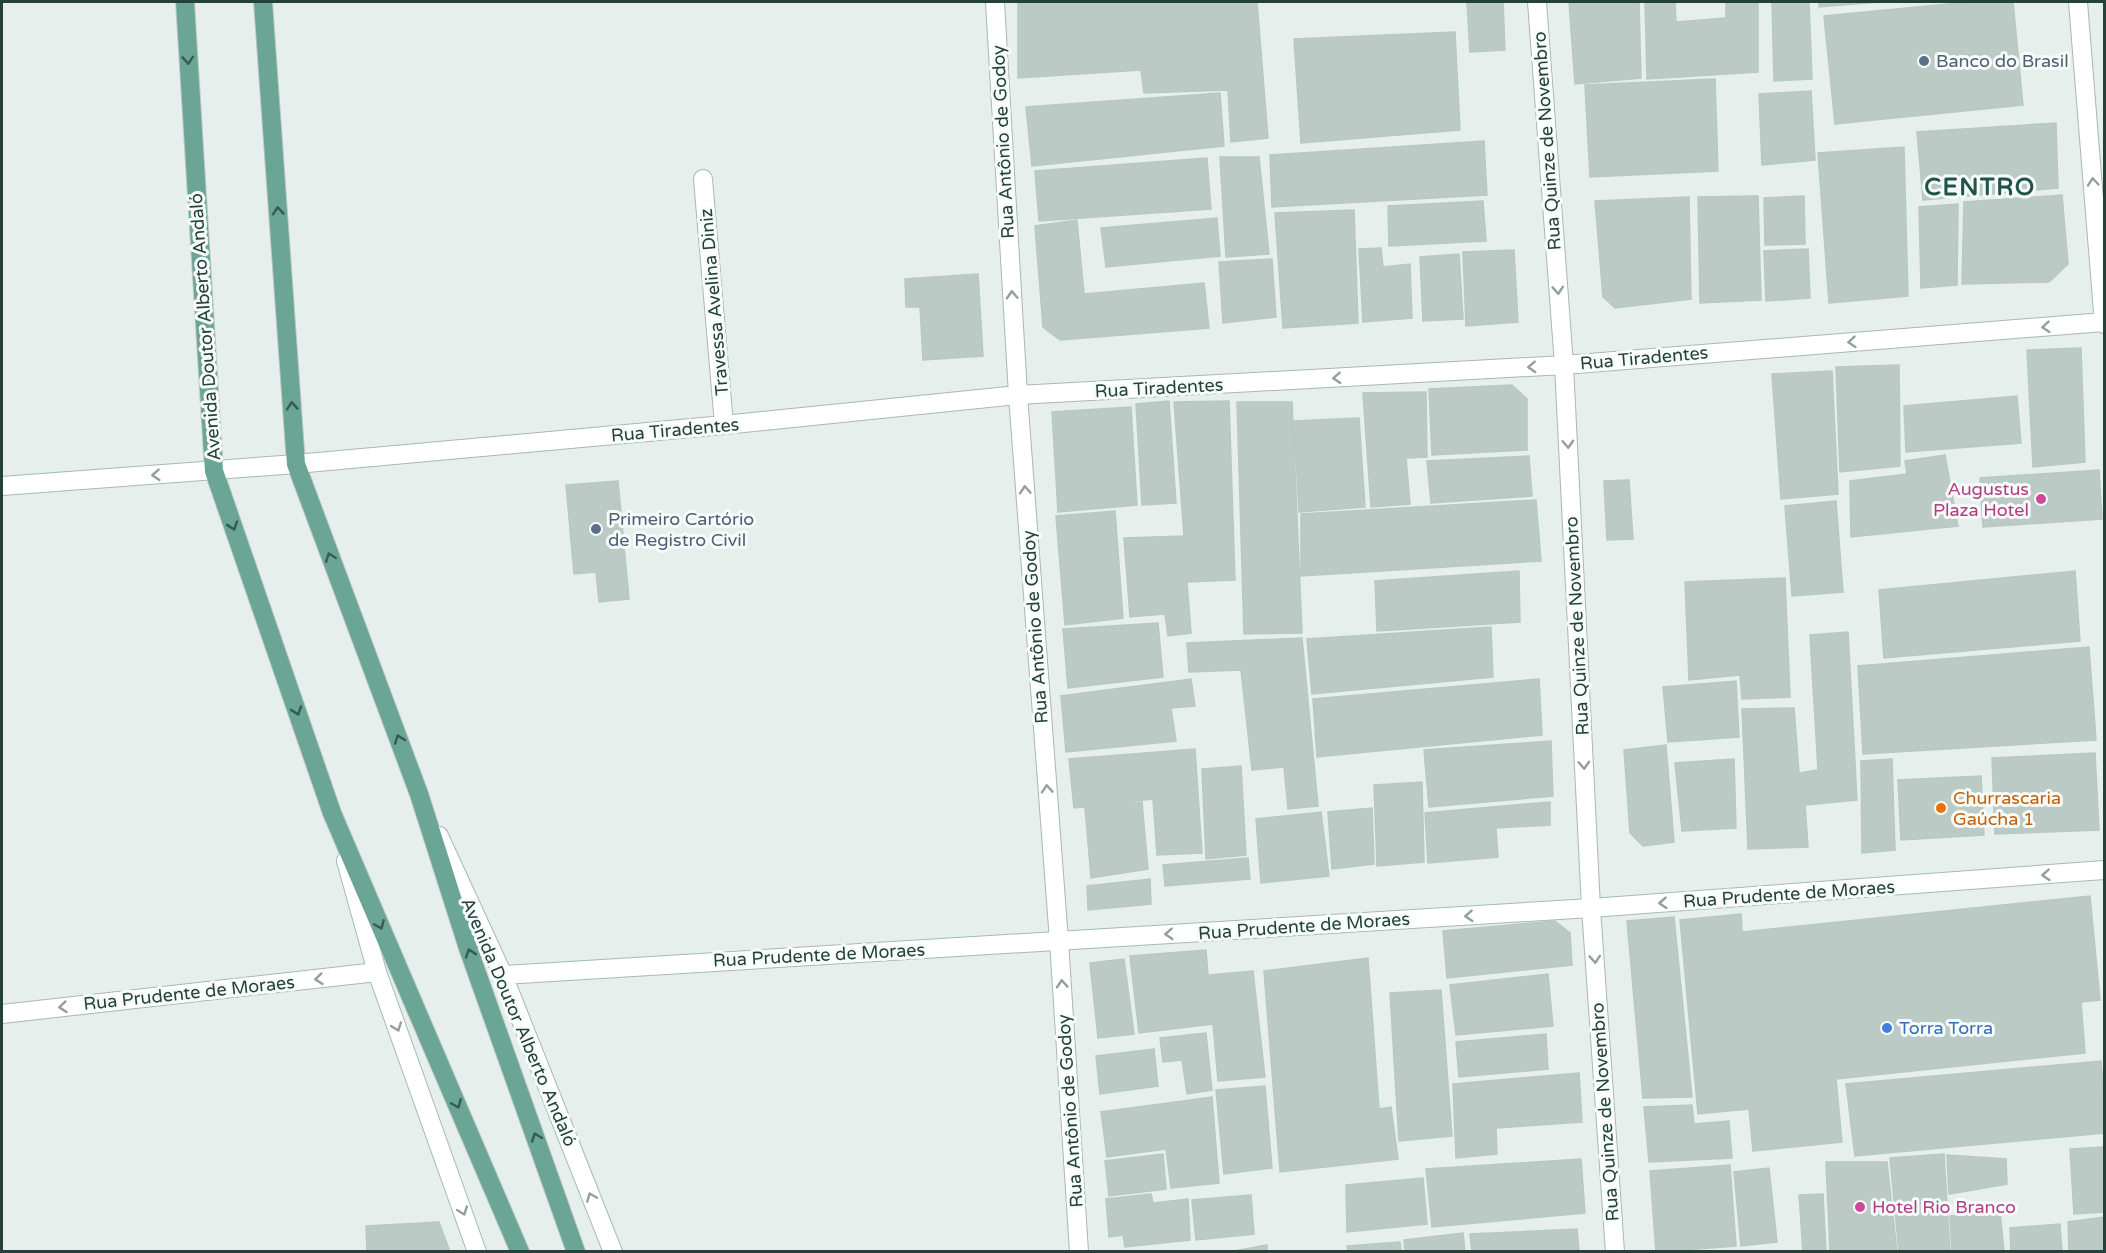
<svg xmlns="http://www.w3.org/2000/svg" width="2106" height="1253" viewBox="0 0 2106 1253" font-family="'Varela Round',sans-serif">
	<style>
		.building { fill: #bbcac4; stroke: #b8c9c2; stroke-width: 1.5 }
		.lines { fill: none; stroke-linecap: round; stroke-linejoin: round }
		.street-casing { stroke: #a8b8b2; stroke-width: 20 }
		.secondary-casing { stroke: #a4bbb3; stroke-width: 20 }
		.primary-casing { stroke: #c2cac8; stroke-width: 20 }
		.street { stroke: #fff; stroke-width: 18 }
		.secondary { stroke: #fff; stroke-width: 18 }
		.primary { stroke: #6aa596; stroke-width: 18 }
		.oneway { stroke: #365b51 }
		.oneway2 { stroke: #92a09c }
		.service-dot { fill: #5c6f8a; stroke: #f7fbf9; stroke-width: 2 }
		.hotel-dot { fill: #d1479c; stroke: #f7fbf9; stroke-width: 2 }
		.food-dot { fill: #e8710a; stroke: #f7fbf9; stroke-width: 2 }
		.shop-dot { fill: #3f7fe0; stroke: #f7fbf9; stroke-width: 2 }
		.labels { text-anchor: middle; stroke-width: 6; stroke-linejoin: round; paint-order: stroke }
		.service-label { font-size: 18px; fill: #4e5e75; stroke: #f7fbf9; text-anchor: start }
		.street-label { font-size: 18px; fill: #24423a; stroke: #f7fbf9 }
		.hotel-label { font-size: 18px; fill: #b23c85; stroke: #f7fbf9; text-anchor: end }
		.food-label { font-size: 18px; fill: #c56008; stroke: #f7fbf9; text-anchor: start }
		.shop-label { font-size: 18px; fill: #366cbe; stroke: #f7fbf9; text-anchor: start }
		.district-label { font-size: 24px; font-weight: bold; letter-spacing: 1.5px; fill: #1f5548; stroke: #f7fbf9 }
	</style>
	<rect width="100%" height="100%" fill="#e6efeb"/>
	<path class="building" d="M1018 2H1257L1268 138 1231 142 1228 90 1144 93 1141 70 1018 78Z
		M1467 2H1503L1505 50 1470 52Z
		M1569 2H1639L1641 78 1575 84Z
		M1645 2H1675L1676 22 1726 18V2H1758V72L1647 79Z
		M1772 2H1809L1812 79 1774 81Z
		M1819 2H1879L1819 7Z
		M1969 2H2013L2023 105 1835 124 1824 16Z
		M1455 32 1460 130 1301 143 1294 39Z
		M1715 79 1718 171 1590 177 1585 85Z
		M1811 91 1815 160 1762 165 1759 94Z
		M1220 93 1224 146 1032 166 1026 107Z
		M2056 123 2058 188 1923 200 1917 132Z
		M1484 141 1487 195 1272 207 1270 155Z
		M1904 147 1908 296 1829 303 1818 153Z
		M1220 157H1259L1269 254 1226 257Z
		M1207 158 1211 209 1039 221 1035 171Z
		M2062 195 2068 264 2049 282 1962 284 1964 202Z
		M1758 196 1761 300 1700 303 1698 197Z
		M1804 196 1805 244 1765 245 1764 198Z
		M1689 197 1691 299 1615 308 1603 297 1595 201Z
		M1483 201 1486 241 1389 246 1388 206Z
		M1958 204 1957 285 1921 288 1919 207Z
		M1354 210 1358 323 1283 328 1275 213Z
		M1217 218 1220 256 1106 267 1101 228Z
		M1077 220 1084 294 1204 283 1209 328 1060 340 1043 327 1035 226Z
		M1381 248 1383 267 1410 264 1412 318 1363 322 1359 249Z
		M1808 249 1810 298 1766 301 1764 251Z
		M1514 250 1518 322 1466 326 1463 252Z
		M1459 254 1463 319 1423 321 1420 257Z
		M1272 259 1276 317 1223 323 1219 262Z
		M978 274 983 356 923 360 920 307H906L905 279Z
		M2081 348 2085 462 2033 467 2027 350Z
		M1899 365 1900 466 1840 472 1836 367Z
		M1832 371 1838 494 1781 499 1772 374Z
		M1512 385 1527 399V450L1432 455 1429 389Z
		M1426 392 1427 457 1406 458 1410 504 1371 507 1363 393Z
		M2017 396 2021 443 1906 452 1904 406Z
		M1169 401 1176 503 1142 505 1136 404Z
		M1229 401 1235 580 1187 582 1191 633 1168 636 1165 614 1130 617 1124 538 1184 536 1174 402Z
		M1237 402H1292L1302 633 1244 634Z
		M1131 407 1137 505 1058 512 1052 412Z
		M1359 418 1365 507 1299 512 1294 421Z
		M1945 455 1958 526 1851 537 1850 481 1907 474 1905 461Z
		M1529 456 1532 496 1431 503 1427 461Z
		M2099 470 2102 519 1983 527 1980 478Z
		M1629 480 1633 539 1607 540 1604 481Z
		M618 481 629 599 599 602 596 572 574 574 566 485Z
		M1536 500 1541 561 1301 576V514Z
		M1836 501 1843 592 1792 596 1785 506Z
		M1115 511 1123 618 1065 625 1056 516Z
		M1519 571 1520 622 1377 631 1375 581Z
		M2075 571 2080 641 1884 658 1879 590Z
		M1785 578 1790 697 1742 699 1740 675 1689 680 1685 582Z
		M1158 623 1163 677 1068 688 1063 629Z
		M1491 627 1493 677 1312 694 1307 639Z
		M1848 632 1857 800 1805 805 1808 847 1748 849 1742 709 1794 708 1799 773 1818 770 1810 635Z
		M1302 638 1318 806 1288 809 1284 767 1252 770 1241 670 1189 672 1187 643Z
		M2089 647 2096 740 1863 754 1858 666Z
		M1191 679 1195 706 1171 708 1176 741 1066 752 1061 696Z
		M1539 679 1542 735 1317 757 1313 699Z
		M1736 681 1739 737 1668 742 1663 687Z
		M1551 741 1553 796 1429 807 1424 750Z
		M1666 745 1674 842 1643 846 1630 833 1624 750Z
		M1195 749 1202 853 1157 855 1153 799 1074 808 1069 759Z
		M2095 753 2099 830 1995 834 1992 758Z
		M1734 759 1736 828 1682 831 1675 763Z
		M1892 759 1895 850 1862 853 1861 761Z
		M1241 766 1246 855 1206 859 1202 769Z
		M1981 776 1984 835 1901 840 1898 780Z
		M1422 782 1424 862 1377 866 1374 785Z
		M1142 802 1148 869 1091 878 1085 808Z
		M1550 802V825L1496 828 1498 857 1428 863 1425 813Z
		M1372 808 1374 864 1332 869 1328 812Z
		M1321 812 1329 876 1261 883 1256 819Z
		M1248 858 1250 879 1165 886 1163 865Z
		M1150 879 1151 904 1088 910 1087 886Z
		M2090 896 2100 1000 2081 1002 2085 1053 1836 1079 1842 1142 1753 1151 1749 1109 1698 1114 1680 920 1741 914 1742 932Z
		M1674 917 1692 1097 1643 1098 1627 921Z
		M1555 921 1570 933 1572 965 1447 978 1443 931Z
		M1206 950 1208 975 1253 971 1265 1077 1218 1081 1213 1024 1139 1033 1130 956Z
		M1368 958 1379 1109 1391 1107 1398 1159 1280 1172 1264 971Z
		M1124 959 1134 1034 1098 1038 1090 963Z
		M1548 974 1553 1026 1456 1035 1450 985Z
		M1441 990 1452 1136 1399 1141 1390 993Z
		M1206 1033 1212 1090 1187 1094 1182 1060 1163 1062 1160 1038Z
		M1546 1034 1548 1069 1459 1077 1456 1042Z
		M1154 1049 1158 1086 1100 1094 1096 1056Z
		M2101 1061 2104 1098V1133L1855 1156 1846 1084Z
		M1579 1073 1582 1122 1496 1128 1497 1154 1456 1158 1453 1084Z
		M1265 1086 1272 1168 1224 1174 1216 1090Z
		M1212 1097 1219 1183 1171 1188 1166 1149 1107 1157 1101 1112Z
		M1692 1105 1694 1124 1729 1121 1732 1158 1649 1162 1644 1107Z
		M2104 1147V1212L2074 1214 2070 1149Z
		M1163 1154 1166 1189 1109 1196 1105 1161Z
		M1944 1154 1950 1252H1899L1890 1158Z
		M1947 1155 2006 1159 2007 1184 1949 1194Z
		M1581 1159 1585 1213 1432 1227 1426 1169Z
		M1826 1162H1887L1897 1252H1830Z
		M1730 1165 1736 1246 1656 1252 1650 1171Z
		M1769 1168 1777 1242 1741 1246 1734 1172Z
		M1423 1178 1427 1224 1347 1232 1346 1185Z
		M1151 1194 1153 1203 1188 1199 1190 1240 1125 1247 1123 1235 1109 1237 1106 1199Z
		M1823 1194 1826 1252H1803L1799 1195Z
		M1251 1195 1254 1234 1196 1240 1192 1200Z
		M2000 1211 2004 1252H1952L1950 1216Z
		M2104 1217V1252H2069L2068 1222Z
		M439 1222 450 1252H367L366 1226Z
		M2060 1224 2062 1252H2011L2010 1228Z
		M1577 1229 1579 1252H1472L1470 1234Z
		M1463 1233 1465 1252H1405L1404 1240Z
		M1400 1242 1401 1252H1348L1347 1246Z
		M1267 1245V1252H1229Z"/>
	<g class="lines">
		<g class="street-casing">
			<path id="street" d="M995 2 1018 395 1059 941 1079 1252
				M1537 2 1564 365 1591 908 1615 1252
				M2078 2 2104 324
				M703 179 724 425
				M296 464 724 425 1018 395 1564 365 2104 322
				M2 1014 377 972"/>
		</g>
		<g class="secondary-casing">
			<path id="secondary" d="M2 486 296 464
				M439 836 503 975 613 1252
				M346 861 377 972 477 1252
				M503 975 1591 908 2104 870"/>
		</g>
		<g class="primary-casing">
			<path id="primary" d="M185 2 214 471 332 813 520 1252
				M263 2 296 464 419 794 468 948 576 1252"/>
		</g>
		<use href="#street" class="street"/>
		<use href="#secondary" class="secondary"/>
		<use href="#primary" class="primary"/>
	</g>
	<defs><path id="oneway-chevron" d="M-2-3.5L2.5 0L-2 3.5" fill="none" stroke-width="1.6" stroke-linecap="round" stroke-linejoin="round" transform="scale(1.5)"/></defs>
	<g class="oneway">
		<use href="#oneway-chevron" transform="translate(188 60) rotate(86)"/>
		<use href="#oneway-chevron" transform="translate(278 211) rotate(-94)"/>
		<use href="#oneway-chevron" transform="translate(292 406) rotate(-94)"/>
		<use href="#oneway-chevron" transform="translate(233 526) rotate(71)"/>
		<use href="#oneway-chevron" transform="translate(330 557) rotate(-111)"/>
		<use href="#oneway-chevron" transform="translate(297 711) rotate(71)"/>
		<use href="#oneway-chevron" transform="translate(399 739) rotate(-110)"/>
		<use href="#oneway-chevron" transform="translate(380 925) rotate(67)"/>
		<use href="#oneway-chevron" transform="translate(470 953) rotate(-109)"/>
		<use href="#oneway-chevron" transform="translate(457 1104) rotate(67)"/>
		<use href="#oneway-chevron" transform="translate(536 1137) rotate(-110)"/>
	</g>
	<g class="oneway2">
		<use href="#oneway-chevron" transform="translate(2093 182) rotate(-95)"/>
		<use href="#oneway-chevron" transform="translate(1558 290) rotate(86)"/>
		<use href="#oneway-chevron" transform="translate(1012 295) rotate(-93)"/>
		<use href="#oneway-chevron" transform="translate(2046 327) rotate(175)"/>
		<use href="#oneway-chevron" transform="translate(1852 342) rotate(175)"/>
		<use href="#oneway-chevron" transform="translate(1532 367) rotate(177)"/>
		<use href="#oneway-chevron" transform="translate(1337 378) rotate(177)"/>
		<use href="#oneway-chevron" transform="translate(1568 444) rotate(87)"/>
		<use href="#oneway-chevron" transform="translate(156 475) rotate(176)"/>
		<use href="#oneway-chevron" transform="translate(1025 490) rotate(-94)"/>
		<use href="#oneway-chevron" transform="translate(1584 765) rotate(87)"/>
		<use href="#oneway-chevron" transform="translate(1047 789) rotate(-94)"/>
		<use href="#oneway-chevron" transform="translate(2046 875) rotate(176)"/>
		<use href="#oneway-chevron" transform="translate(1663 903) rotate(176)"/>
		<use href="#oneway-chevron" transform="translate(1469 916) rotate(176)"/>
		<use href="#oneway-chevron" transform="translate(1169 934) rotate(176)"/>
		<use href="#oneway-chevron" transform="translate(1595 959) rotate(86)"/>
		<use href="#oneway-chevron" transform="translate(319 979) rotate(174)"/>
		<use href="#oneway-chevron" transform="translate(1062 984) rotate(-94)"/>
		<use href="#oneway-chevron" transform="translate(63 1007) rotate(174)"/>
		<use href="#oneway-chevron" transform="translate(397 1027) rotate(70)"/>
		<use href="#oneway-chevron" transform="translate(591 1197) rotate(-112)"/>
		<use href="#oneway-chevron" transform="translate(463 1211) rotate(70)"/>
	</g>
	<g class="service-dot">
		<circle cx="1924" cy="61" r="6"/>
		<circle cx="596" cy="529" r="6"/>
	</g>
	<g class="hotel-dot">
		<circle cx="2041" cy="499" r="6"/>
		<circle cx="1860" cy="1207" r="6"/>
	</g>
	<circle class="food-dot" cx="1941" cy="808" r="6"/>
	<circle class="shop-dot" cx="1887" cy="1028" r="6"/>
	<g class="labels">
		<g class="service-label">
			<text x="1936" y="67">Banco do Brasil</text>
			<text x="608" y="525">Primeiro Cartório<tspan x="608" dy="21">de Registro Civil</tspan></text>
		</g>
		<g class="street-label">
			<text transform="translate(1547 141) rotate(-94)" y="6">Rua Quinze de Novembro</text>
			<text transform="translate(1003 142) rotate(-93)" y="6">Rua Antônio de Godoy</text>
			<text transform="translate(714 302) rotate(-95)" y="6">Travessa Avelina Diniz</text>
			<text transform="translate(205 327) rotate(-94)" y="6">Avenida Doutor Alberto Andaló</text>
			<text transform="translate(1644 358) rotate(-5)" y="6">Rua Tiradentes</text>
			<text transform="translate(1159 388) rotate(-3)" y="6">Rua Tiradentes</text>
			<text transform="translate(675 430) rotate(-5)" y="6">Rua Tiradentes</text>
			<text transform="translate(1577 626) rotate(-93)" y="6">Rua Quinze de Novembro</text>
			<text transform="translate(1035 627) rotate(-94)" y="6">Rua Antônio de Godoy</text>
			<text transform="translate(1789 894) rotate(-4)" y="6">Rua Prudente de Moraes</text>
			<text transform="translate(1304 926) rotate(-4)" y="6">Rua Prudente de Moraes</text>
			<text transform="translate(819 955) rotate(-3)" y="6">Rua Prudente de Moraes</text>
			<text transform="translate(189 993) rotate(-6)" y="6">Rua Prudente de Moraes</text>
			<text transform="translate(519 1022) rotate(67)" y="6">Avenida Doutor Alberto Andaló</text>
			<text transform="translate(1070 1111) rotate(-94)" y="6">Rua Antônio de Godoy</text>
			<text transform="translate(1605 1112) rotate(-94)" y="6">Rua Quinze de Novembro</text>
		</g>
		<g class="hotel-label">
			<text x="2029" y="495">Augustus<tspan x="2029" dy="21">Plaza Hotel</tspan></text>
			<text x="1872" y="1213" text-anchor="start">Hotel Rio Branco</text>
		</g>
		<g class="food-label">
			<text x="1953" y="804">Churrascaria<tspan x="1953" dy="21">Gaúcha 1</tspan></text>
		</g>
		<g class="shop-label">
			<text x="1899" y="1034">Torra Torra</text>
		</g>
		<g class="district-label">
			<text x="1980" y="195">CENTRO</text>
		</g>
	</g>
	<rect width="2106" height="1253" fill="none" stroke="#24423a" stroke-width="6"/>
</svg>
